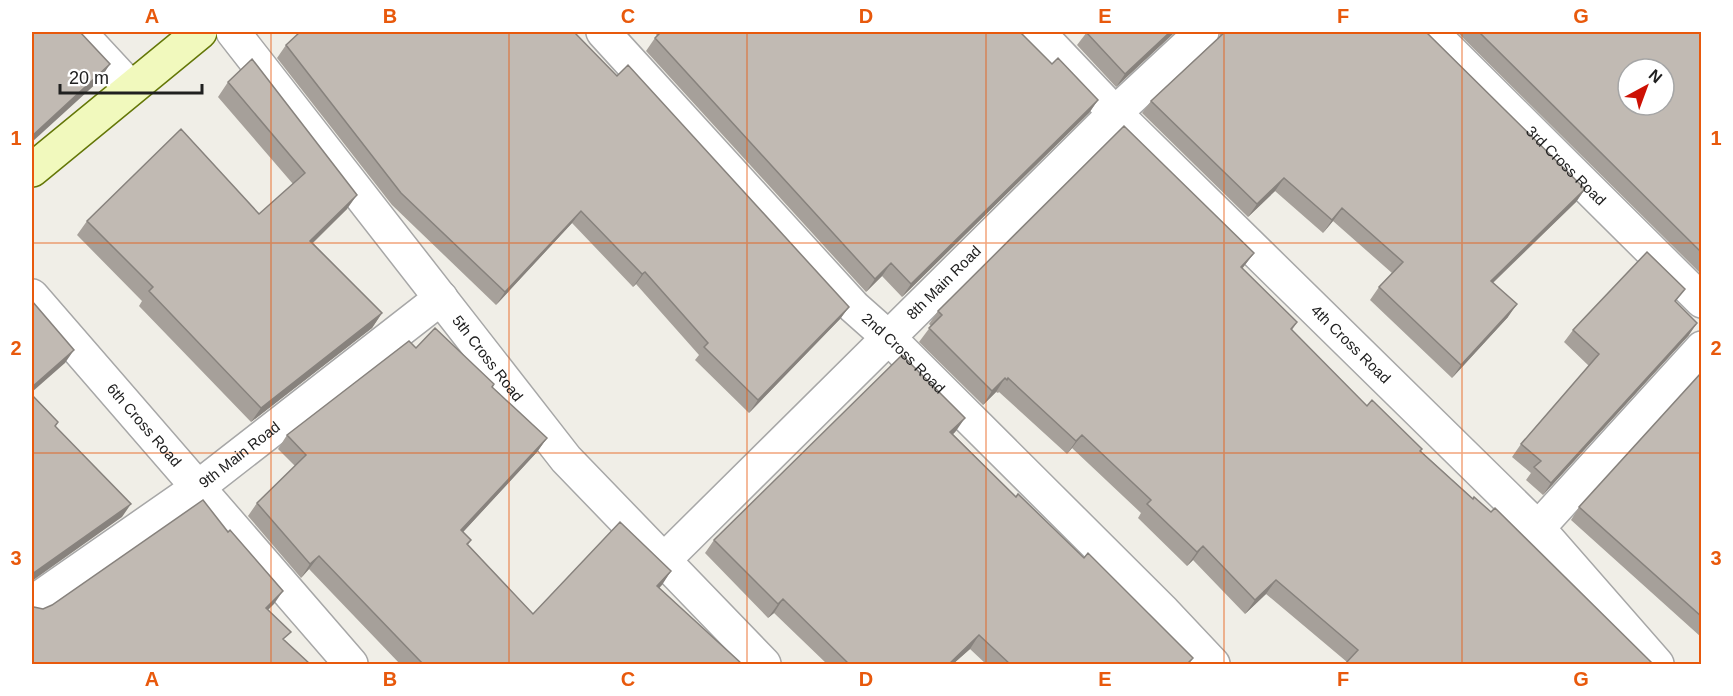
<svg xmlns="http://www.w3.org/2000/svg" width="1733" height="696" viewBox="0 0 1733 696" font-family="Arial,sans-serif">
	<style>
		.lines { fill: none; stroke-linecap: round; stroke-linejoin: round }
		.street-casing { stroke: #a7a7a7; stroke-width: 36 }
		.secondary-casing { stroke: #647707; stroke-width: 36 }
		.street { stroke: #fff; stroke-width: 33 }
		.secondary { stroke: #f1f9bd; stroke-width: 33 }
		.wall { fill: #a6a09a }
		.shaded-wall { fill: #87827d }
		.building { fill: #c1bab3; stroke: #87827d; stroke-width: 1.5; fill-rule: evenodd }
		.grid { fill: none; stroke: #e8590c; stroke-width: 1.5; stroke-opacity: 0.55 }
		.labels { text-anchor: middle; stroke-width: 6; stroke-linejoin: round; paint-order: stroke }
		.street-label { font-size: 15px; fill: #202020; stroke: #fff }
		.neatline { fill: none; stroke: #e8590c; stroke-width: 2 }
		.grid-label { font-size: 20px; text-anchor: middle; font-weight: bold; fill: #e8590c }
	</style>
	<rect width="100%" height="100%" fill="#f0eee7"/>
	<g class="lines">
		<g class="street-casing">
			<g id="street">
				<path d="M79 32 131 88"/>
				<path id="s1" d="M233 32 566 459 764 664"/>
				<path id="s2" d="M603 32 854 307 889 338 1164 612 1213 664"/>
				<path id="s3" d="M1038 32 1115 113 1538 528 1657 664"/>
				<path id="s4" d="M1431 32 1702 301"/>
				<path id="s5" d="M32 296 351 664"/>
				<path d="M1538 528 1702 348"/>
				<path id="s6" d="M664 560 1115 113 1202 32"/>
				<path id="s7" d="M32 603 197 488 441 298"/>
			</g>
		</g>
		<g class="secondary-casing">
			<path id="secondary" d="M32 170 200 32"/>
		</g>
		<use href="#street" class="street"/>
		<use href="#secondary" class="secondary"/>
	</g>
	<path class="wall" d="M653 32H1020L1052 64 1098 100 1089 113 902 297 882 276 866 292 646 51 657 35Z
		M1087 32H1175L1116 87 1077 45Z
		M1220 32H1426L1585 189 1576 202 1493 283 1508 317 1452 378 1370 300 1379 287 1392 273 1333 221 1323 233 1275 191 1248 217 1142 113 1151 101 1220 36Z
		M1457 32H1701V274Z
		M286 45 617 76 849 307 840 319 749 413 695 360 699 355 636 284 633 287 572 223 496 305 392 205 277 58Z
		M228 82 347 209 313 243 382 313 372 328 251 422 139 306 142 301 77 235 87 221 259 214 293 184 218 97Z
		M1254 253 1242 269 1297 322 1292 330 1367 406 1421 451 1473 499 1491 512 1347 662 1266 594 1245 614 1193 560 1187 566 1138 518 1141 513 1072 448 1067 454 999 392 998 393 996 392 983 405 919 342 931 326 929 324 938 311Z
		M1676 302 1689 335 1543 495 1526 480 1531 473 1512 457 1521 444 1589 366 1564 342 1573 330Z
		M416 348 492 387 547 438 537 452 463 532 471 540 468 545 533 614 671 571 659 588 742 664H400L309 569 301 578 248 516 257 503 295 466 278 449 287 435Z
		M1701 373V637L1571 520 1579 507Z
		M956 431 953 434 1016 497 1193 658 1189 664H986L970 649 953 664H827L774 613 768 618 705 553 714 540Z"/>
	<path class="shaded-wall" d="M1170 32H1175L1116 87 1125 74Z
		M110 64 99 81 32 142V136Z
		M1098 100 1089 113 902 297 911 284Z
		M1284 178 1275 191 1248 217 1257 204Z
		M1585 189 1576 202 1482 293 1491 281Z
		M357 195 347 209 300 255 310 241Z
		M1342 208 1333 221 1323 233 1332 220Z
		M581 211 572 223 496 305 505 292Z
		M1254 253 1244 266 1231 280 1241 267Z
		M891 263 882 276 866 292 875 279Z
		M645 272 636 284 633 287 642 274Z
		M1517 304 1508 317 1452 378 1461 365Z
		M849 307 840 319 749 413 758 400Z
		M382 313 372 328 251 422 261 408Z
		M1697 323 1689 335 1543 495 1551 483Z
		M74 350 65 363 32 392V387Z
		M1005 378 996 392 983 405 992 391Z
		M965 418 956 431 941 446 950 432Z
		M1082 435 1072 448 1067 454 1076 441Z
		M547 438 537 452 452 544 461 530Z
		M131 504 122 517 32 581V574Z
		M1203 546 1193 560 1187 566 1197 552Z
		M319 556 309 569 301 578 310 564Z
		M671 571 662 585 648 600 657 586Z
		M1276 580 1266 594 1245 614 1255 600Z
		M283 591 274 604 257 621 266 608Z
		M783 599 774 613 768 618 778 604Z
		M979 635 970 649 953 664H949Z"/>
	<path class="building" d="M32 32H80L110 64 32 136Z
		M300 32H574L617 76 628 65 849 307 758 400 704 347 708 343 645 272 642 274 581 211 505 292 401 193 286 45Z
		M661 32H1020L1052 64 1058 58 1098 100 911 284 891 263 875 279 655 38Z
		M1086 32H1170L1125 74Z
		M1225 32H1426L1585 189 1491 281 1517 304 1461 365 1379 287 1403 262 1342 208 1332 220 1284 178 1257 204 1151 101Z
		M1479 32H1701V85L1700 87 1701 88V252ZM1628 69H1664V105H1628Z
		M252 59 357 195 310 241 382 313 261 408 149 291 153 287 87 221 181 129 259 214 305 173 228 82Z
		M1124 126 1254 253 1241 267 1297 322 1291 329 1367 406 1372 400 1422 449 1420 451 1473 499 1474 497 1491 512 1495 508 1653 664H1345L1358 650 1276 580 1255 600 1203 546 1197 552 1147 504 1151 500 1082 435 1076 441 1008 378 1007 380 1005 378 992 391 929 328 942 315 938 311Z
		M1647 252 1685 289 1675 301 1697 323 1551 483 1534 467 1541 461 1521 444 1599 354 1573 330Z
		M32 301 74 350 32 387Z
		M435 328 494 384 492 387 547 438 461 530 471 540 467 544 533 614 620 522 671 571 657 586 742 664H423L319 556 310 564 257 503 306 455 287 435 409 341 416 348Z
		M902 355 965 418 950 432 1016 497 1018 494 1084 558 1088 553 1193 658 1187 664H1010L979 635 949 664H849L783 599 778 604 714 540Z
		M1701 373V616L1579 507Z
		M32 395 58 422 55 426 131 504 32 574Z
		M203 500 228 532 230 530 283 591 266 608 291 632 283 639 310 664H32V605L34 607 43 609 52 605Z"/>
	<path class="grid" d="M271 32V664M509 32V664M747 32V664M986 32V664M1224 32V664M1462 32V664M32 243H1702M32 453H1702"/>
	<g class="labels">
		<g class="street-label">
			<text dy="5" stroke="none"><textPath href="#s4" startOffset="190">3rd Cross Road</textPath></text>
			<text dy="5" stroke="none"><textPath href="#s6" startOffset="394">8th Main Road</textPath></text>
			<text dy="5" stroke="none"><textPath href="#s3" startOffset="442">4th Cross Road</textPath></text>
			<text dy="5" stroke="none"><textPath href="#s2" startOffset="440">2nd Cross Road</textPath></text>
			<text dy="5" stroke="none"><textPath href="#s1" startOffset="414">5th Cross Road</textPath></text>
			<text dy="5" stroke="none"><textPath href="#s5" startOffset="171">6th Cross Road</textPath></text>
			<text dy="5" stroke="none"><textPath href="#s7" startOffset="255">9th Main Road</textPath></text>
		</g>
	</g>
	<rect width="1733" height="696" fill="none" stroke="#ffffff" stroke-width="66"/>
	<g transform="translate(1646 87) rotate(41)"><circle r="28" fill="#ffffff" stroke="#a6a6a6" stroke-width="1.5"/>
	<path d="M0-4.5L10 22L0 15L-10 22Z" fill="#cd1104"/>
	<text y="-9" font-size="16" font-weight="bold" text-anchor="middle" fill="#202020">N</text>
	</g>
	<path d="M60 84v9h142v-9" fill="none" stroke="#202020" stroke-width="3"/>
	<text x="69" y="84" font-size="18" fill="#202020" stroke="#ffffff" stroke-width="4.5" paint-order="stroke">20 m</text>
	<rect x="33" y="33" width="1667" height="630" class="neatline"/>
	<g class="grid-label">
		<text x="152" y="23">A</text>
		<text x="390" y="23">B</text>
		<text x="628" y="23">C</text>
		<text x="866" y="23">D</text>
		<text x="1105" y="23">E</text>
		<text x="1343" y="23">F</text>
		<text x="1581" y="23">G</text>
		<text x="16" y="145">1</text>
		<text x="1716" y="145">1</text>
		<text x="16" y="355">2</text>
		<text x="1716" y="355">2</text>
		<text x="16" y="565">3</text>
		<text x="1716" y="565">3</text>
		<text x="152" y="686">A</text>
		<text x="390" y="686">B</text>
		<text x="628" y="686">C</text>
		<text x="866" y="686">D</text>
		<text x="1105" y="686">E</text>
		<text x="1343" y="686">F</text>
		<text x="1581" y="686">G</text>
	</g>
</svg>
